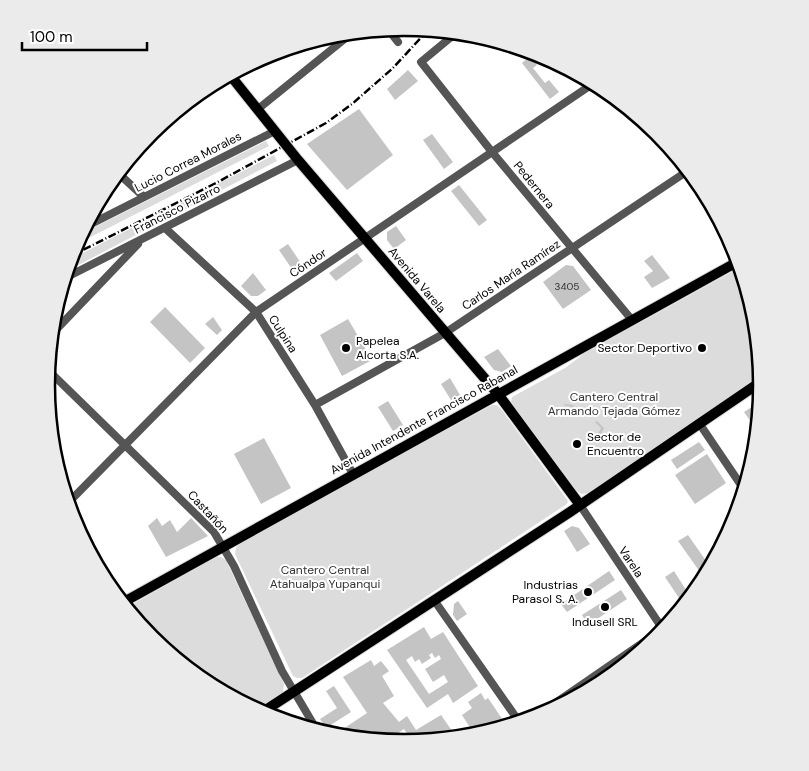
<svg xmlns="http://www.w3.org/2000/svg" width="809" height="771" viewBox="0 0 809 771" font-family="'DM Sans',sans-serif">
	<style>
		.green { fill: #dcdcdc }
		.building { fill: #c4c4c4; fill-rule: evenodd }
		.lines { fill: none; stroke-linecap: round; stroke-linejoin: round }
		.major-casing { stroke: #dbdbdb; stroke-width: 12 }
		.minor { stroke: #555; stroke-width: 8 }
		.major { stroke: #000; stroke-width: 10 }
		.rail { stroke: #000; stroke-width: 2.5; stroke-dasharray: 8 2.5 1 2.5; stroke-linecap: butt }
		.poi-dot { fill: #000; stroke: #fff; stroke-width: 2 }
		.labels { text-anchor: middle; stroke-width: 4; stroke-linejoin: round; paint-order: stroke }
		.number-label { font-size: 10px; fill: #313131 }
		.street-label { font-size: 12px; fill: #000; stroke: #fff }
		.poi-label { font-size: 12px; fill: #000; stroke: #fff; text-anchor: start }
		.park-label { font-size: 12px; fill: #333; stroke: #fff }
		.rim { fill: none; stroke: #000; stroke-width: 2.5 }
	</style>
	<rect width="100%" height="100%" fill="#fff"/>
	<path class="green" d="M266 141 269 146 75 245 81 234Z
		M274 155 277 161 67 271 71 259Z
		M741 267 756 316 761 375 588 493 582 494 577 491 511 402 512 397 565 368 585 353Z
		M492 405H497L501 409 568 501 567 504 302 678H297L293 676 235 554 236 548 241 542Z
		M216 557H221L226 560 284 684 283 692 255 710 205 683 151 638 126 608Z"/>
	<path class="building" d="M530 56 537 65 533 68 545 83 549 80 559 92 550 99 522 63Z
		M408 70 418 81 395 100 387 89Z
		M359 109 393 155 347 190 307 144Z
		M432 134 453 162 444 169 423 140Z
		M459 185 487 220 479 226 451 191Z
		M396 226 406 240 394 249 387 240V232Z
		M288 244 303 266 294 272 279 250Z
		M357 253 363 261 336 281 329 273Z
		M652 255 670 278 652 288 644 277 653 271 644 261Z
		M566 265 573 266 591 290 563 309 543 282Z
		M253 273 266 290 258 296H251L241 286Z
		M165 307 205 348 190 363 150 322Z
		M213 317 222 330 217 335 205 324Z
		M348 319 372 360 342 376 320 335Z
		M498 349 511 366 502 372 494 370 484 357Z
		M450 378 460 395 451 400 441 384Z
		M388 401 403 425 393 431 378 407Z
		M761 401 760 410 758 432 744 412Z
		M566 404 573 405 578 414 576 415 572 407 563 405Z
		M597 421 604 428 601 434 595 437 592 436 599 432 601 428 595 422Z
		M264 438 291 488 261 504 234 454Z
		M699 442 705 450 677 469 671 460Z
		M707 454 726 483 695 504 675 475Z
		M157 518 162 526 170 520 177 532 191 518 208 536 166 557 148 526Z
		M572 526 579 528 590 544 577 552 564 531Z
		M726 533 728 536 722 547 717 539Z
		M688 535 711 568 705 579 678 541Z
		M609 571 615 580 567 612 561 604Z
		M674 571 691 598 683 604 665 577Z
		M621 590 627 599 588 625 582 615Z
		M458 601 467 614 457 621 453 615 454 604Z
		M424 627 431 639 443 632 478 686 453 703 448 694 427 708 387 650ZM432 653 435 658 439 655 441 659 425 669 433 682 444 675 448 682 429 694 406 660 412 656 415 662 419 659 422 664 431 658 429 655Z
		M371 660 374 666 381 661 389 671 382 676 394 696 383 703 399 722 407 716 416 730 441 715 457 738 413 743 404 729 387 741V742L335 737 334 735 367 713 343 677Z
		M334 686 351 712 326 728 320 719 337 708 326 691Z
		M481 693 485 700 488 698 503 720 484 734 463 738 473 732 462 715 472 708 468 702Z
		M286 716 294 719 298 726 281 720Z"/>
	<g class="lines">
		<g class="major-casing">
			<path id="major" d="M230 75 298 160 498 394 580 505
				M122 603 739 261
				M261 713 570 512 762 381"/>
		</g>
		<path class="minor" d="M388 29 398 42
			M456 33 421 62 492 152 632 320
			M258 109 352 33
			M118 173 144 197
			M85 227 275 131
			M165 228 256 312 315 405 353 474
			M65 278 298 160
			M52 334 138 244
			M48 370 214 532 234 566 282 671 318 732
			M315 405 445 333 689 170
			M699 423 745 491
			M68 503 256 312 594 83
			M580 505 664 631
			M434 600 520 723
			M532 719 670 624"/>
		<use href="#major" class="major"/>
		<path class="rail" d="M71 256 216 183 326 123 352 104 393 68 428 30"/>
	</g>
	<g class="poi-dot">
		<circle cx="346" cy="348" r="5"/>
		<circle cx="702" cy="348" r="5"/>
		<circle cx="577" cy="444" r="5"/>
		<circle cx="588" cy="592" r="5"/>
		<circle cx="605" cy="607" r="5"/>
	</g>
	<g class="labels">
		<g class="number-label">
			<text x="567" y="290">3405</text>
		</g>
		<g class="street-label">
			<text transform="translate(188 162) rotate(-27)" y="4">Lucio Correa Morales</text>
			<text transform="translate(534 185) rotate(51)" y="4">Pedernera</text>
			<text transform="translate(177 209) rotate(-27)" y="4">Francisco Pizarro</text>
			<text transform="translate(308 263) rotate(-34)" y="4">Cóndor</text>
			<text transform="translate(511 275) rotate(-34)" y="4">Carlos María Ramírez</text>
			<text transform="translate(417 280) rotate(50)" y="4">Avenida Varela</text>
			<text transform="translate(283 334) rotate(57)" y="4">Culpina</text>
			<text transform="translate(424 420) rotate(-29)" y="4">Avenida Intendente Francisco Rabanal</text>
			<text transform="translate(208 512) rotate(47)" y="4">Castañón</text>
			<text transform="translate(631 562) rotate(56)" y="4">Varela</text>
		</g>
		<g class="poi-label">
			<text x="356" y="345">Papelea<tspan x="356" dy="14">Alcorta S.A.</tspan></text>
			<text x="692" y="352" text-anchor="end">Sector Deportivo</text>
			<text x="587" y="441">Sector de<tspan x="587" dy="14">Encuentro</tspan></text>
			<text x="578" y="589" text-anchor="end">Industrias<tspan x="578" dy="14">Parasol S. A.</tspan></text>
			<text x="605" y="626" text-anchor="middle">Indusell SRL</text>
		</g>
		<g class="park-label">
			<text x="614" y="401">Cantero Central<tspan x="614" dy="14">Armando Tejada Gómez</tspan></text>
			<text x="325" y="574">Cantero Central<tspan x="325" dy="14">Atahualpa Yupanqui</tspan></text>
		</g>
	</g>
	<path d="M0 0H809V771H0ZM55 385a349 349 0 1 1 698 0a349 349 0 1 1-698 0Z" fill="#ebebeb" fill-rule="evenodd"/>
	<path class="rim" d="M55 385a349 349 0 1 1 698 0a349 349 0 1 1-698 0Z"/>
	<path d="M22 42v8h125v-8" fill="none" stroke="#000000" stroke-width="2.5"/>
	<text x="30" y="42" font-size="15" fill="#000000" stroke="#ffffff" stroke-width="4" paint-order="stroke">100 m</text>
</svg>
